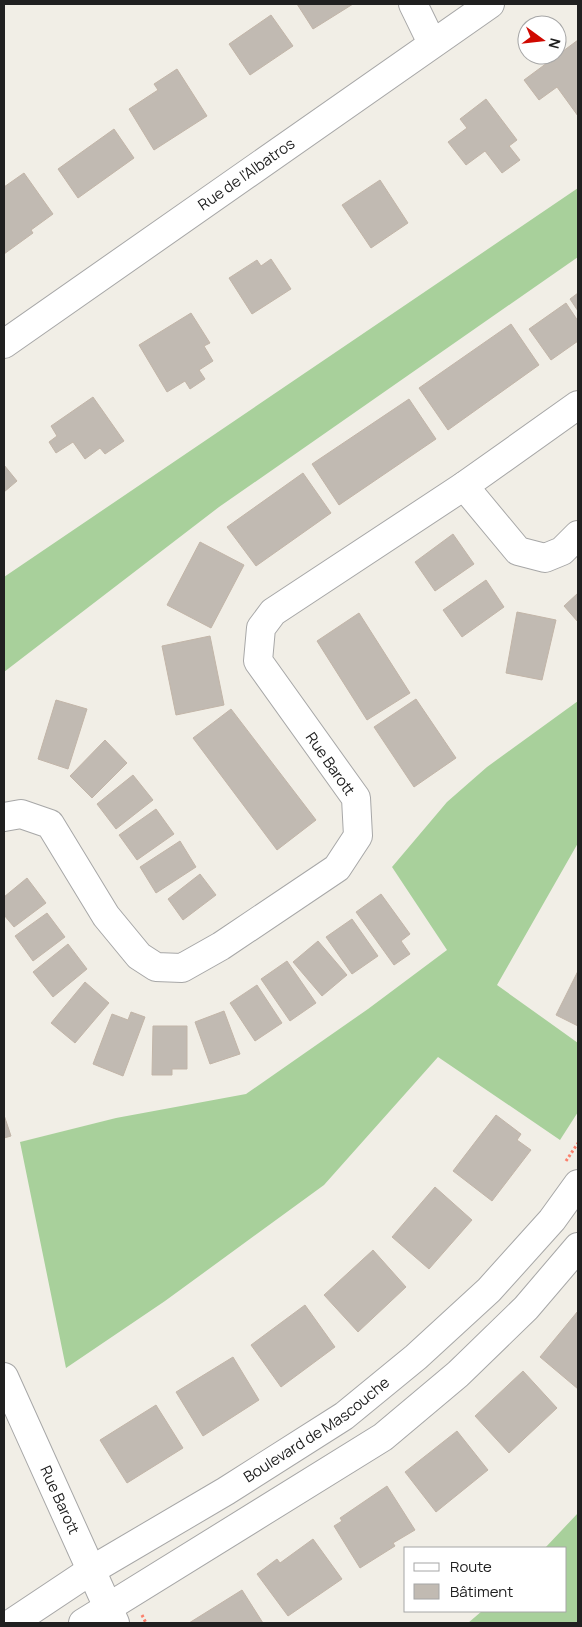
<svg xmlns="http://www.w3.org/2000/svg" width="582" height="1627" viewBox="0 0 582 1627" font-family="Manrope,sans-serif">
	<style>
		.forest { fill: #a8d09b }
		.building { fill: #c1bab2; stroke: #c2b5a8 }
		.lines { fill: none; stroke-linecap: round; stroke-linejoin: round }
		.minor-casing { stroke: #a7a7a7; stroke-width: 30 }
		.path { stroke: #fb816d; stroke-width: 3; stroke-dasharray: 2.5 2.5; stroke-linecap: butt }
		.minor { stroke: #fff; stroke-width: 28 }
		.labels { text-anchor: middle; stroke-width: 4.5; stroke-linejoin: round; paint-order: stroke }
		.street-label { font-size: 15px; fill: #202020; stroke: #fff }
	</style>
	<rect width="100%" height="100%" fill="#f1eee6"/>
	<path class="forest" d="M578 188V257L219 507 4 672V577Z
		M578 701V843L497 985 578 1043V1112L560 1140 438 1057 324 1185 165 1301 66 1368 20 1142 116 1118 246 1094 368 1009 447 950 392 867 447 802 487 767Z
		M578 1513V1623H468L482 1611H566V1548H545Z"/>
	<path class="building" d="M297 4H353L313 29Z
		M271 15 293 46 250 75 229 44Z
		M578 40V116L557 87 539 100 524 80Z
		M177 69 207 116 154 150 129 109 158 90 154 84Z
		M486 99 517 140 509 146 520 160 502 173 485 151 466 165 448 142 467 128 460 119Z
		M114 129 134 158 78 198 58 169Z
		M24 173 53 214 31 230 33 233 4 254V187Z
		M380 180 408 223 371 248 342 205Z
		M271 259 291 289 252 314 229 278 257 260 261 266Z
		M578 293V311L570 299Z
		M566 303 578 321V341L551 360 529 329Z
		M191 313 210 343 204 346 213 361 199 370 205 379 190 389 185 381 167 392 139 345Z
		M511 324 539 365 448 430 419 388Z
		M93 397 124 441 105 454 100 448 85 459 73 442 56 453 49 442 57 436 51 426Z
		M409 399 436 439 339 505 312 464Z
		M4 465 17 481 4 492Z
		M303 473 331 513 256 566 227 527Z
		M453 534 474 564 435 591 415 562Z
		M200 542 244 565 211 628 167 605Z
		M486 580 504 607 462 637 443 610Z
		M578 593V622L564 606Z
		M517 612 556 620 542 680 506 673Z
		M359 613 410 693 367 720 317 641Z
		M210 636 224 705 176 715 162 646Z
		M416 699 456 758 414 787 374 727Z
		M56 700 87 709 68 769 38 759Z
		M231 709 316 820 277 850 193 738Z
		M105 740 127 763 92 798 70 776Z
		M133 775 153 800 116 829 97 804Z
		M156 809 174 834 137 860 119 835Z
		M180 841 196 867 156 893 140 867Z
		M200 874 216 895 183 920 168 899Z
		M27 878 46 903 14 927 4 915V897Z
		M381 894 410 934 401 941 410 954 394 965 356 912Z
		M47 913 65 937 33 961 15 936Z
		M352 919 378 956 352 974 326 937Z
		M318 941 347 975 322 996 293 962Z
		M68 944 87 969 53 997 33 972Z
		M287 961 316 1003 290 1021 261 979Z
		M578 971V1026L556 1015Z
		M85 982 109 1003 75 1043 51 1023Z
		M257 985 282 1023 255 1041 230 1003Z
		M224 1011 240 1054 210 1064 195 1022Z
		M131 1012 145 1017 123 1076 93 1064 112 1014 128 1020Z
		M153 1026H187V1069H172V1075H152Z
		M4 1115 11 1136 4 1138Z
		M496 1115 521 1134 517 1140 531 1150 492 1201 453 1171Z
		M435 1187 472 1220 429 1269 392 1237Z
		M373 1250 406 1287 358 1332 324 1295Z
		M305 1305 335 1347 281 1387 251 1345Z
		M578 1311V1389L540 1357Z
		M233 1357 259 1400 203 1436 176 1392Z
		M523 1371 557 1408 509 1453 475 1416Z
		M156 1405 183 1448 127 1483 100 1440Z
		M457 1431 488 1470 436 1512 405 1472Z
		M387 1486 415 1530 393 1543 395 1546 360 1568 334 1526 342 1521 340 1518Z
		M313 1539 342 1579 288 1616 257 1574 277 1559 280 1563Z
		M242 1590 263 1623H189Z"/>
	<g class="lines">
		<g class="minor-casing">
			<g id="minor">
				<path d="M413 4 432 43"/>
				<path id="s1" d="M4 344 490 4"/>
				<path d="M464 486 518 551 545 558 562 551 578 535"/>
				<path d="M4 817 21 814 50 824 106 916 139 956 156 967 182 968 221 946 337 868 358 836 356 798 258 661 261 628 273 612 464 486 578 405"/>
				<path id="s2" d="M4 1377 115 1623"/>
				<path id="s3" d="M12 1623 90 1571 226 1491 344 1416 416 1357 489 1290 552 1220 578 1184"/>
				<path d="M83 1623 383 1437 458 1374 526 1308 578 1247"/>
			</g>
		</g>
		<path class="path" d="M566 1161 578 1143
			M142 1615 146 1623"/>
		<use href="#minor" class="minor"/>
	</g>
	<g class="labels">
		<g class="street-label">
			<text dy="5" stroke="none"><textPath href="#s1" startOffset="296">Rue de l'Albatros</textPath></text>
			<text transform="translate(330 764) rotate(55)" y="5">Rue Barott</text>
			<text dy="5" stroke="none"><textPath href="#s3" startOffset="361">Boulevard de Mascouche</textPath></text>
			<text dy="5" stroke="none"><textPath href="#s2" startOffset="135">Rue Barott</textPath></text>
		</g>
	</g>
	<rect width="582" height="1627" fill="none" stroke="#202020" stroke-width="10"/>
	<rect x="404" y="1547" width="162" height="65" fill="#ffffff" stroke="#a6a6a6"/>
	<rect x="414" y="1563" width="25" height="8" fill="#ffffff" stroke="#a6a6a6"/>
	<text x="450" y="1572" font-size="15" fill="#202020">Route</text>
	<rect x="414" y="1584" width="25" height="15" fill="#c1bab2" stroke="#a6a6a6"/>
	<text x="450" y="1597" font-size="15" fill="#202020">Bâtiment</text>
	<g transform="translate(542 40) rotate(105)"><circle r="24" fill="#ffffff" stroke="#a6a6a6"/>
	<path d="M0-4L9 19L0 12L-9 19Z" fill="#d00900"/>
	<text y="-8" font-size="14" font-weight="bold" text-anchor="middle" fill="#202020">N</text>
	</g>
</svg>
